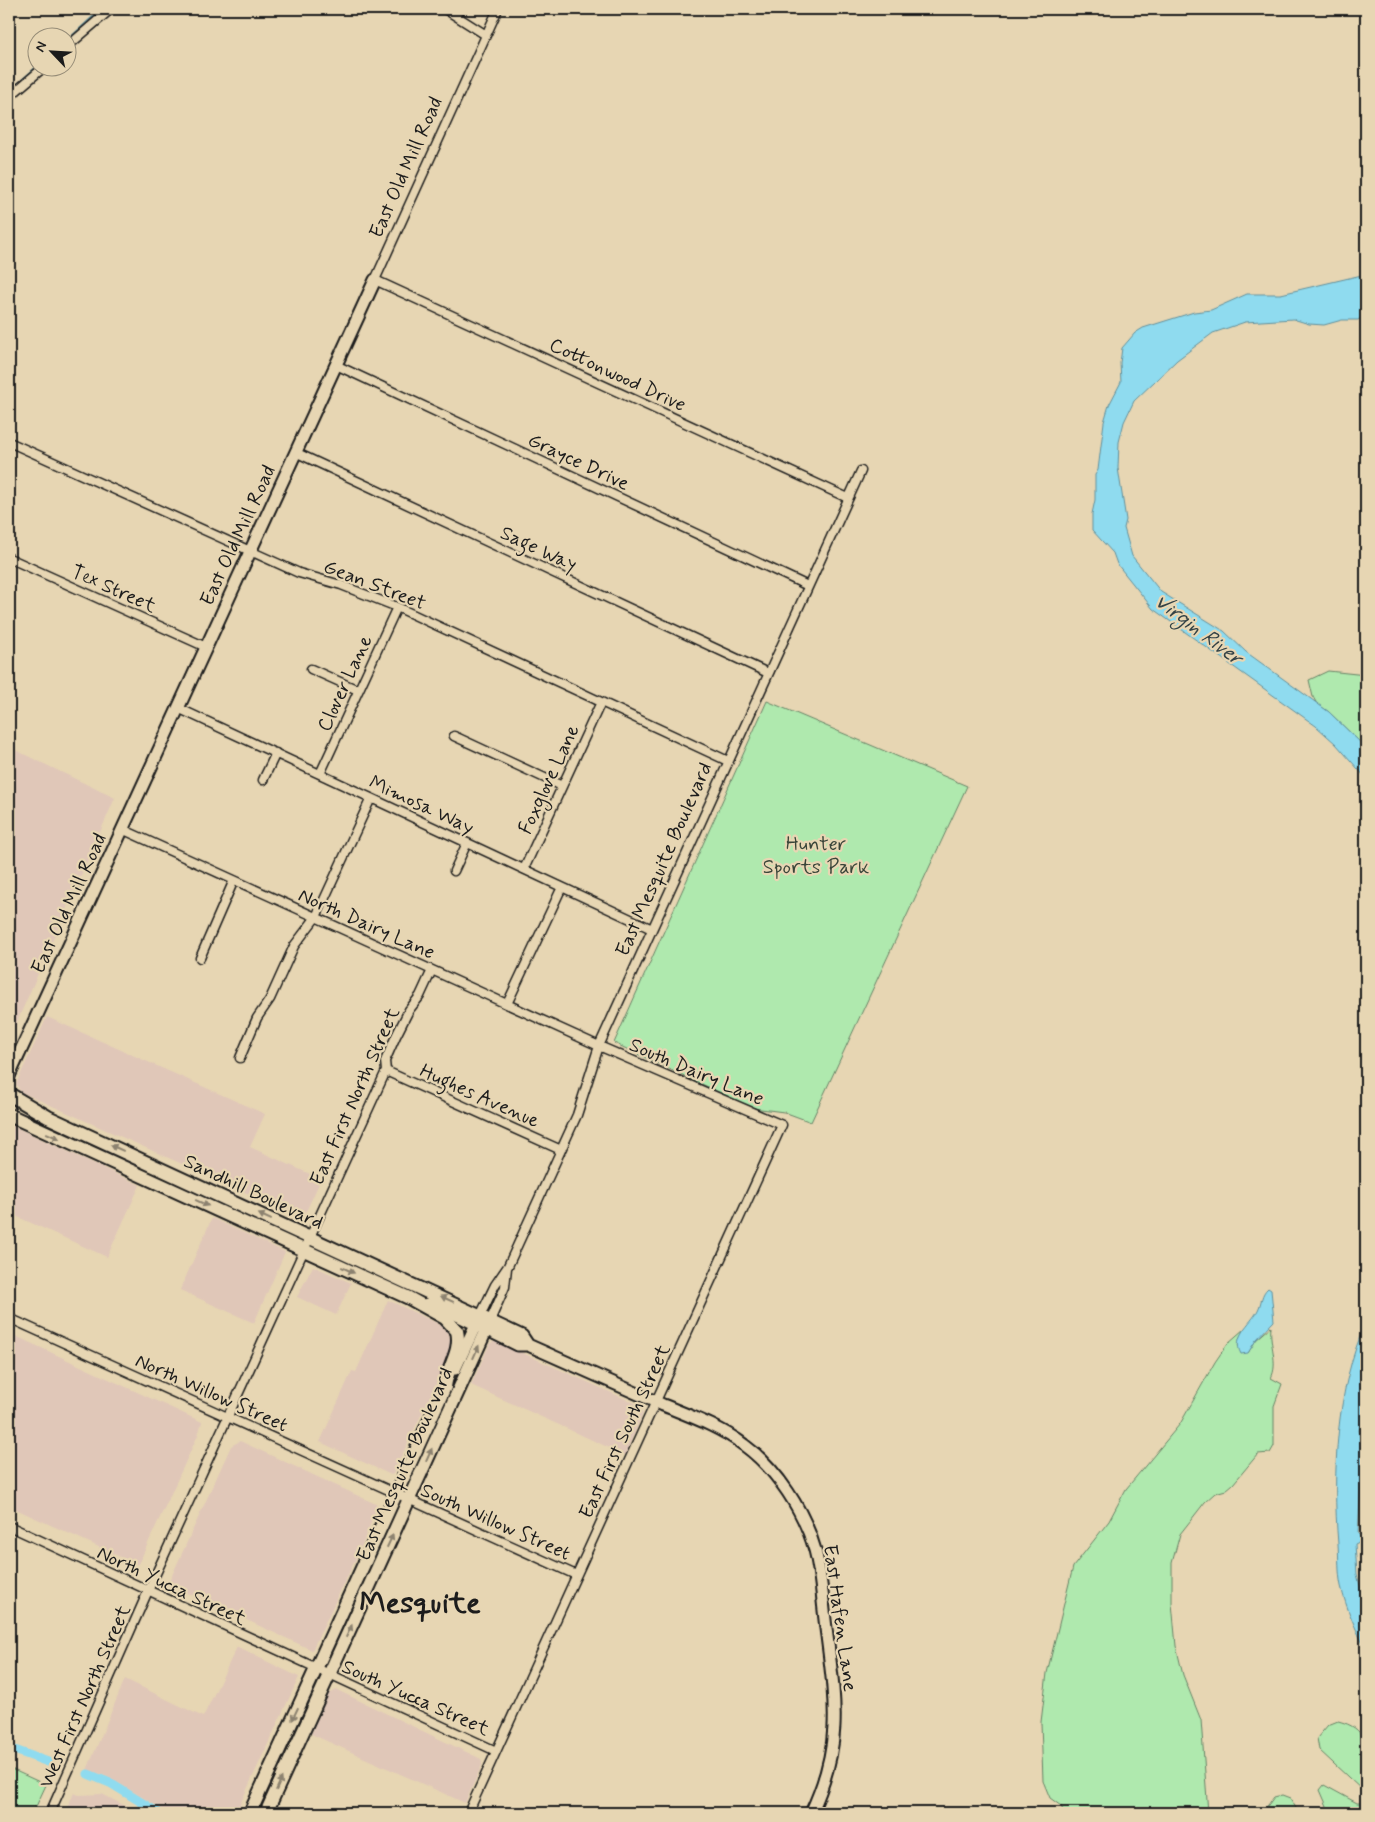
<svg xmlns="http://www.w3.org/2000/svg" width="1375" height="1822" viewBox="0 0 1375 1822" font-family="Mynerve,sans-serif">
	<style>
		.built { fill: #e0c7b8 }
		.green { fill: #afe9ae; stroke: #668265 }
		.water { fill: #8fdbef; stroke: #618f9b }
		.lines { fill: none; stroke-linecap: round; stroke-linejoin: round }
		.stream { stroke: #618f9b; stroke-width: 2.5 }
		.canal { stroke: #8fdbef; stroke-width: 9 }
		.street-casing { stroke: #1c1c1c; stroke-width: 11 }
		.secondary-casing { stroke: #1c1c1c; stroke-width: 15 }
		.primary-casing { stroke: #1c1c1c; stroke-width: 16 }
		.street { stroke: #e7d6b3; stroke-width: 8 }
		.secondary { stroke: #e7d6b3; stroke-width: 11 }
		.primary { stroke: #e7d6b3; stroke-width: 12 }
		.oneway { fill: #8c826f }
		.labels { text-anchor: middle; stroke-width: 4.5; stroke-linejoin: round; paint-order: stroke }
		.street-label { font-size: 20px; fill: #1c1c1c; stroke: #e7d6b3 }
		.park-label { font-size: 20px; fill: #394539; stroke: #e7d6b3 }
		.water-label { font-size: 21px; font-style: italic; fill: #334246; stroke: #e7d6b3 }
		.town-label { font-size: 30px; font-weight: bold; fill: #1c1c1c; stroke: #e7d6b3 }
	</style>
	<rect width="100%" height="100%" fill="#e7d6b3"/>
	<filter id="ink" filterUnits="userSpaceOnUse"><feTurbulence type="fractalNoise" baseFrequency=".02" numOctaves="2"/><feDisplacementMap in="SourceGraphic" scale="10" xChannelSelector="R" yChannelSelector="G"/><feConvolveMatrix kernelMatrix="1 2 1 2 8 2 1 2 1" color-interpolation-filters="sRGB"/></filter>
	<g filter="url(#ink)">
		<path class="built" d="M9 747 115 798 9 1040Z
			M47 1017 265 1114 250 1147 321 1179 303 1218 21 1092 16 1084Z
			M9 1124 140 1185 107 1257 9 1213Z
			M212 1218 285 1252 254 1323 180 1290Z
			M313 1266 351 1283 336 1315 297 1297Z
			M388 1300 443 1326 450 1336 451 1345 447 1361 393 1474 391 1475 320 1442 352 1371 356 1372Z
			M9 1333 202 1422 198 1435 138 1565 9 1506Z
			M496 1341 639 1405 643 1413 625 1455 471 1385 490 1343Z
			M240 1441 378 1505 361 1548 312 1650 168 1584 231 1446Z
			M237 1647 299 1677 236 1813H169L104 1775 87 1770 125 1679 203 1717Z
			M337 1690 481 1759 482 1765 465 1803 311 1734 328 1694Z
			M74 1793 79 1795 102 1794 139 1813H65Z"/>
		<path class="green" d="M1328 671 1366 675V748L1329 712 1317 704 1313 697 1309 680Z
			M767 701 967 786 811 1122 784 1112 753 1108 614 1043Z
			M1271 1327C1269 1344 1279 1363 1271 1378L1282 1384 1274 1406V1446L1270 1453 1258 1454 1233 1484 1226 1490 1215 1493 1205 1502 1180 1534 1172 1563V1603L1176 1646 1183 1675 1201 1720 1208 1813H1064L1061 1806 1050 1798 1043 1781 1041 1722 1047 1673 1073 1567 1109 1521 1126 1489 1180 1424 1215 1362 1228 1343 1244 1329 1239 1339 1248 1353 1256 1340Z
			M1338 1721C1346 1723 1357 1727 1361 1735 1371 1757 1366 1789 1366 1813H1322L1327 1806 1320 1790 1324 1785 1357 1803H1363L1366 1797 1363 1791 1319 1750 1317 1738 1328 1725Z
			M9 1768 46 1785 33 1813H9Z
			M1282 1795 1290 1798 1299 1813H1262L1274 1797Z"/>
		<path class="water" d="M1366 274V315L1358 320H1342L1324 325 1309 324 1293 319 1245 322 1213 333 1177 360 1134 401 1124 422 1119 442 1118 468 1126 520 1124 528 1132 556 1161 592 1224 631 1246 652 1329 712 1366 748V778L1336 744 1316 726 1153 609 1117 564 1113 553 1092 530V514L1095 500V475L1098 470 1104 422 1109 405 1121 382 1120 363 1122 348 1135 333 1143 328 1194 312 1211 310 1247 294H1281Z
			M1268 1288 1271 1290 1274 1321 1256 1340 1248 1353 1241 1354C1231 1336 1251 1324 1258 1310 1262 1302 1261 1294 1268 1288Z
			M1366 1322V1373L1362 1422 1359 1430 1363 1450 1358 1534 1366 1540V1548L1359 1542 1355 1544 1357 1574 1366 1610V1650C1356 1630 1346 1608 1341 1586 1338 1572 1339 1557 1338 1544 1332 1471 1336 1390 1366 1322Z"/>
		<g class="lines">
			<path class="stream" d="M68 40 102 9
				M9 92 38 66"/>
			<path class="canal" d="M9 1748 48 1762
				M88 1774 110 1783 159 1813"/>
			<g class="street-casing">
				<path id="street" d="M445 9 486 35
					M498 9 375 280 848 498
					M68 46 111 9
					M9 97 43 68
					M336 365 808 586
					M9 442 299 573 341 585 397 607 728 761
					M295 452 768 673
					M9 558 206 647
					M311 669 358 690
					M178 708 652 929
					M454 736 562 786
					M320 774 397 607
					M263 780 276 753
					M122 829 599 1046 782 1125 468 1813
					M524 869 601 702
					M454 871 467 843
					M200 958 234 880
					M507 1004 562 887
					M240 1058 257 1018 270 999 294 946 316 917 371 798
					M386 1071 561 1150
					M480 1316 495 1285 508 1266 577 1115 599 1046 861 471
					M9 1318 576 1575
					M490 1321 505 1287 507 1268
					M9 1526 496 1751
					M50 1813 148 1591 386 1071 385 1061 396 1036 409 1010 420 996 432 970"/>
			</g>
			<g class="secondary-casing">
				<path id="secondary" d="M9 1076 375 280
					M427 1304 451 1312 518 1345H528C573 1365 618 1385 663 1405 690 1416 721 1427 744 1445 777 1469 804 1511 815 1550 822 1577 823 1608 827 1636 836 1706 842 1747 811 1813
					M490 1321 522 1336 528 1345
					M455 1369 478 1320"/>
			</g>
			<g class="primary-casing">
				<path id="primary" d="M9 1094 48 1117 490 1321 266 1813
					M9 1115 409 1298 445 1318 457 1331C462 1352 447 1367 445 1387L250 1813"/>
			</g>
			<use href="#street" class="street"/>
			<use href="#secondary" class="secondary"/>
			<use href="#primary" class="primary"/>
		</g>
		<defs><path id="oneway-solid" d="M-6-.8H1V-3.2L6.5 0L1 3.2V.8H-6Z" transform="scale(1.25)"/></defs>
		<g class="oneway">
			<use href="#oneway-solid" transform="translate(53 1136) rotate(24)"/>
			<use href="#oneway-solid" transform="translate(117 1148) rotate(-155)"/>
			<use href="#oneway-solid" transform="translate(202 1203) rotate(24)"/>
			<use href="#oneway-solid" transform="translate(265 1217) rotate(-155)"/>
			<use href="#oneway-solid" transform="translate(348 1270) rotate(25)"/>
			<use href="#oneway-solid" transform="translate(447 1299) rotate(-155)"/>
			<use href="#oneway-solid" transform="translate(476 1352) rotate(-66)"/>
			<use href="#oneway-solid" transform="translate(429 1455) rotate(-66)"/>
			<use href="#oneway-solid" transform="translate(390 1541) rotate(-65)"/>
			<use href="#oneway-solid" transform="translate(349 1631) rotate(-65)"/>
			<use href="#oneway-solid" transform="translate(295 1714) rotate(115)"/>
			<use href="#oneway-solid" transform="translate(279 1784) rotate(-66)"/>
		</g>
	</g>
	<g class="labels">
		<g class="street-label">
			<text transform="translate(405 167) rotate(-66)" y="7">East Old Mill Road</text>
			<text transform="translate(618 374) rotate(25)" y="7">Cottonwood Drive</text>
			<text transform="translate(579 461) rotate(25)" y="7">Grayce Drive</text>
			<text transform="translate(237 535) rotate(-65)" y="7">East Old Mill Road</text>
			<text transform="translate(539 548) rotate(25)" y="7">Sage Way</text>
			<text transform="translate(375 584) rotate(21)" y="7">Gean Street</text>
			<text transform="translate(114 588) rotate(24)" y="7">Tex Street</text>
			<text transform="translate(344 683) rotate(-65)" y="7">Clover Lane</text>
			<text transform="translate(548 779) rotate(-65)" y="7">Foxglove Lane</text>
			<text transform="translate(422 804) rotate(25)" y="7">Mimosa Way</text>
			<text transform="translate(663 859) rotate(-66)" y="7">East Mesquite Boulevard</text>
			<text transform="translate(68 903) rotate(-65)" y="7">East Old Mill Road</text>
			<text transform="translate(367 923) rotate(24)" y="7">North Dairy Lane</text>
			<text transform="translate(697 1071) rotate(23)" y="7">South Dairy Lane</text>
			<text transform="translate(480 1095) rotate(24)" y="7">Hughes Avenue</text>
			<text transform="translate(354 1096) rotate(-66)" y="7">East First North Street</text>
			<text transform="translate(254 1191) rotate(25)" y="7">Sandhill Boulevard</text>
			<text transform="translate(212 1392) rotate(24)" y="7">North Willow Street</text>
			<text transform="translate(624 1431) rotate(-65)" y="7">East First South Street</text>
			<text transform="translate(404 1464) rotate(-66)" y="7">East Mesquite Boulevard</text>
			<text transform="translate(496 1521) rotate(24)" y="7">South Willow Street</text>
			<text transform="translate(172 1585) rotate(25)" y="7">North Yucca Street</text>
			<text transform="translate(841 1618) rotate(82)" y="7">East Hafen Lane</text>
			<text transform="translate(84 1696) rotate(-66)" y="7">West First North Street</text>
			<text transform="translate(416 1697) rotate(24)" y="7">South Yucca Street</text>
		</g>
		<g class="park-label">
			<text x="816" y="850">Hunter<tspan x="816" dy="23">Sports Park</tspan></text>
		</g>
		<g class="water-label">
			<text transform="translate(1199 629) rotate(37)" y="7">Virgin River</text>
		</g>
		<g class="town-label">
			<text x="420" y="1612">Mesquite</text>
		</g>
	</g>
	<rect width="1375" height="1822" fill="none" stroke="#e7d6b3" stroke-width="30"/>
	<rect x="15" y="15" width="1345" height="1792" fill="none" stroke="#1c1c1c" stroke-width="2" filter="url(#ink)"/>
	<g transform="translate(52 52) rotate(295)"><circle r="24" fill="#e7d6b3" stroke="#968c77"/>
	<path d="M0-4L9 19L0 12L-9 19Z" fill="#1c1c1c"/>
	<text y="-8" font-size="14" font-weight="bold" text-anchor="middle" fill="#1c1c1c">N</text>
	</g>
</svg>
